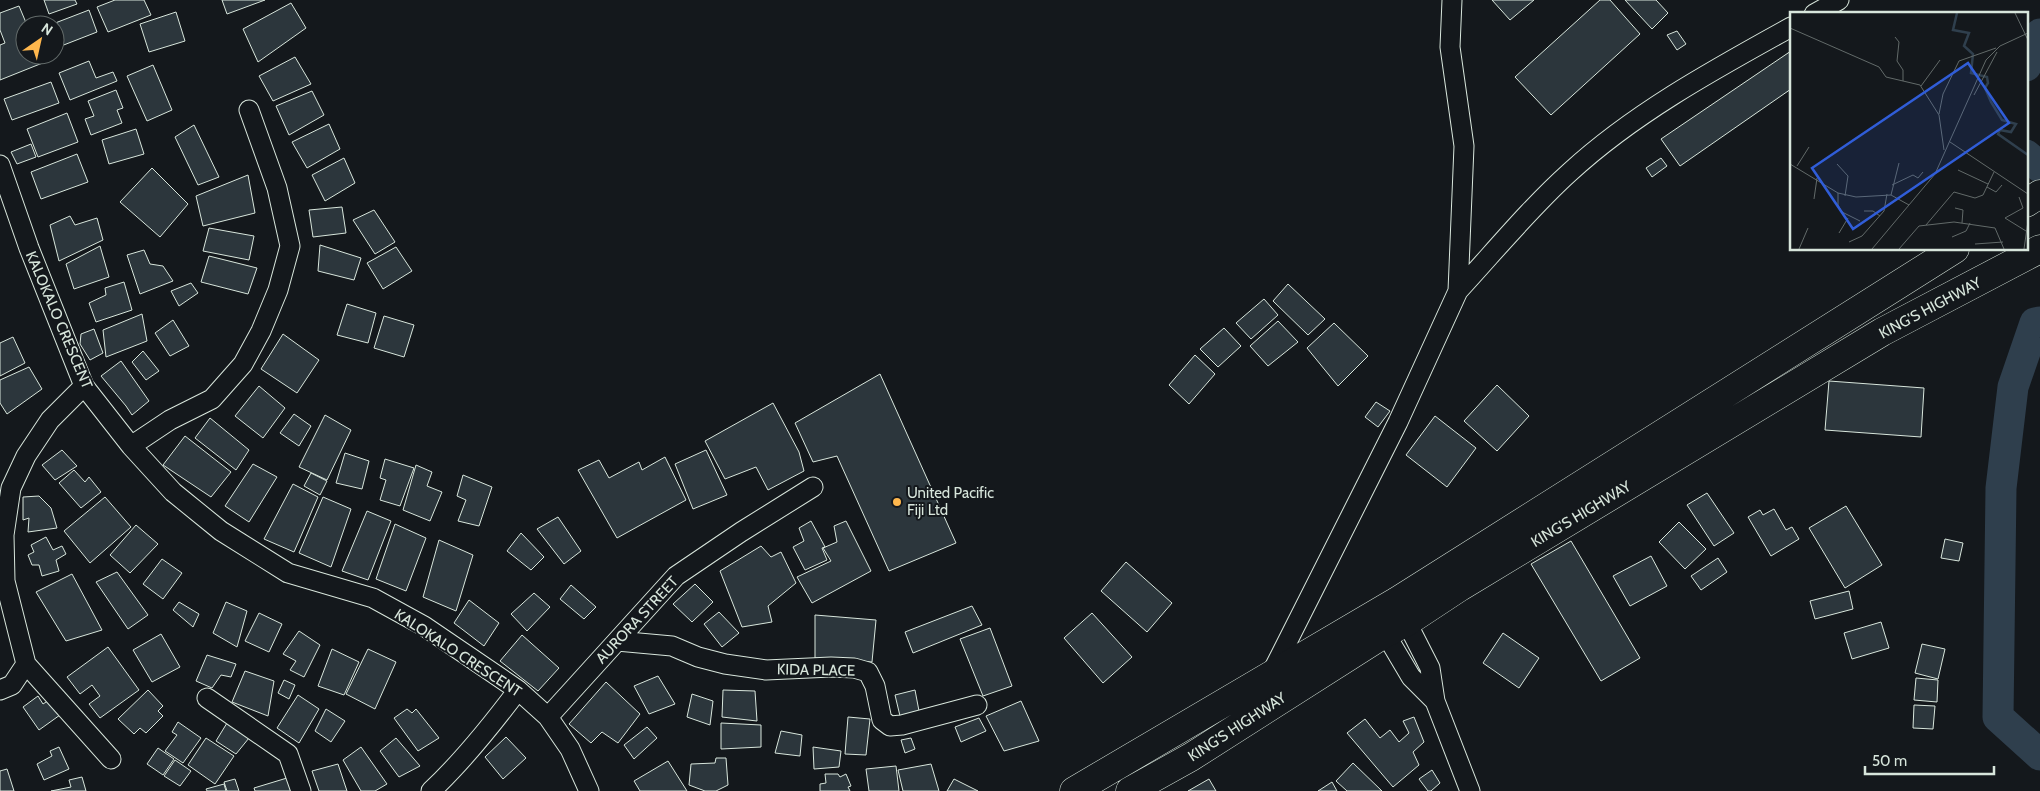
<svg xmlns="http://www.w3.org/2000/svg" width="2040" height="791" viewBox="0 0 2040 791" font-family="Cabin,sans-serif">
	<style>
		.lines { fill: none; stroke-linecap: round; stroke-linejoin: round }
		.river { stroke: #2f3f4d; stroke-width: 31 }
		.building { fill: #2c363c; stroke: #d8e6dc }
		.minor-casing { stroke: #d8e6dc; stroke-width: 21 }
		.highway-casing { stroke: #d8e6dc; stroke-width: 29 }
		.minor { stroke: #14181c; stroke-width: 19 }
		.highway { stroke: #14181c; stroke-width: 28 }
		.poi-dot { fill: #ffb74d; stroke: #14181c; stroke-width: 2 }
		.labels { text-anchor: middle; stroke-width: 4; stroke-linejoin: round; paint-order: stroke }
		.street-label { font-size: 15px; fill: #d8e6dc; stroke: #14181c }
		.poi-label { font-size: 15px; fill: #d8e6dc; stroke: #14181c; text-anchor: start }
		.inset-river { fill: none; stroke: #2f3f4d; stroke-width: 2.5 }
		.inset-road { fill: none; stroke: #626a69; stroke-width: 1 }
		.view { fill: #305dd8; fill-opacity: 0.15; stroke: #305dd8; stroke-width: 2.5 }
		.inset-edge { fill: none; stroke: #d8e6dc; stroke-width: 2.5 }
	</style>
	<rect width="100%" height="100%" fill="#14181c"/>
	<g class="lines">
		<path class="river" d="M2026 66 2040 34
			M2026 155 2040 167
			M2040 322 2035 323 2013 387 2001 488 1998 717 2040 755"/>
	</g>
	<path class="building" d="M44 0H75L77 4 49 14Z
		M115 0H144L151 15 108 32 97 7Z
		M222 0H265L227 14Z
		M1492 0H1534L1510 20Z
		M1600 0H1610L1640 34 1551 115 1515 77Z
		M1625 0H1656L1668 13 1652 29Z
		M291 3 306 28 258 62 243 29Z
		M19 6 27 25H25V55H48L50 60 0 80V45L5 43 0 30V13Z
		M89 10 97 32 56 48 55 25H50Z
		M176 12 185 41 149 52 140 24Z
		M1677 31 1686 44 1677 50 1667 35Z
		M1791 51V89L1680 166 1661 139Z
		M295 57 311 84 273 101 259 76Z
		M89 61 96 78 113 72 117 81 70 100 59 73Z
		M153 65 172 110 147 121 127 76Z
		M51 82 59 103 12 120 4 99Z
		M116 90 123 108 117 110 122 123 91 135 85 119 94 116 88 101Z
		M312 91 324 115 289 135 276 106Z
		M67 113 78 142 38 157 27 129Z
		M329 124 340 149 307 168 292 142Z
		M194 125 219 177 198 185 175 137Z
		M136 129 144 154 109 164 102 140Z
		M31 144 36 157 17 164 11 152Z
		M77 154 88 182 41 199 31 172Z
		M344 158 355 183 325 201 312 175Z
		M1661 158 1667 166 1652 177 1646 168Z
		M152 168 188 204 160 237 120 202Z
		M248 175 255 213 203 226 196 196Z
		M342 207 346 233 313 237 309 210Z
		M374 210 395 242 375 254 353 220Z
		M70 216 75 225 97 218 103 240 59 261 50 225Z
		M209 228 254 236 249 260 203 251Z
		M320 245 361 258 354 280 318 271Z
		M100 246 109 277 74 289 66 264Z
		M396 247 412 271 383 289 367 263Z
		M144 250 150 264 163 266 173 281 140 294 127 255Z
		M209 256 257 268 248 294 201 282Z
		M124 282 132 310 96 322 89 303 106 295 105 288Z
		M191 283 198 293 179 306 171 291Z
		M1288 284 1325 319 1308 335 1273 301Z
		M1264 299 1278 315 1251 339 1236 323Z
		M347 304 376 313 368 343 337 335Z
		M142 314 147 341 106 357 103 330Z
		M384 316 414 325 404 357 374 348Z
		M173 320 189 346 170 356 155 333Z
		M1278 321 1298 342 1268 366 1250 346Z
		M1334 323 1368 356 1338 386 1307 348Z
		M1224 328 1241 346 1218 367 1200 349Z
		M94 329 103 353 90 360 80 344 81 334Z
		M283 334 319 360 297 393 261 369Z
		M13 337 25 363 0 376V343Z
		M143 351 159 371 146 380 132 362Z
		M1195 355 1215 374 1189 404 1169 385Z
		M121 361 149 401 132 415 126 406 101 376Z
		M29 367 42 389 7 414 0 403V380Z
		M880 374 956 543 889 571 837 456 813 462 795 423Z
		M1829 381 1924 388 1921 437 1825 430Z
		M1497 385 1529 416 1497 451 1464 421Z
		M259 386 285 408 263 438 235 416Z
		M1376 402 1390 411 1378 427 1365 417Z
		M773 403 799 452 804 471 768 490 756 467 725 479 705 441Z
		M294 414 311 426 299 446 280 433Z
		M325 415 351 430 327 480 299 467Z
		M1435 416 1476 448 1447 487 1406 455Z
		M210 418 249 450 236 470 195 438Z
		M185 436 231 472 211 497 163 465Z
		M62 450 77 466 55 480 42 465Z
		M706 450 727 495 693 509 675 464Z
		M345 453 369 461 362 489 336 483Z
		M665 457 686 500 617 538 578 470 599 460 609 478 639 462 642 470Z
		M385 459 414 468 400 506 380 500 386 480 380 478Z
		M253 464 277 477 249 522 225 506Z
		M416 465 432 472 427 486 442 492 430 521 403 510Z
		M74 470 85 482 89 477 101 492 81 508 59 483Z
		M311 473 327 481 320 495 304 486Z
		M463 475 492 487 479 526 458 521 466 500 457 496Z
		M293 484 318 497 294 552 264 539Z
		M1707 493 1734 533 1714 546 1687 505Z
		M39 496 51 508 57 528 28 532 29 518 23 520V497Z
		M105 497 131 527 90 563 64 531Z
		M323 497 351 509 331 567 299 553Z
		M1846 506 1882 565 1845 588 1809 528Z
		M1774 509 1786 530 1792 527 1799 539 1771 556 1748 517 1760 510 1763 515Z
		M367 511 391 521 368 580 342 571Z
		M558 517 581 551 564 564 537 529Z
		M811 521 824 545 825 547 822 548 827 560 805 570 793 547 804 541 799 528Z
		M846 521 871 571 812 603 797 577 831 561 823 548 837 542 834 526Z
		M1679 522 1706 549 1685 569 1659 542Z
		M395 524 426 538 406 591 376 579Z
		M136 525 158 544 130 573 110 555Z
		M521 533 544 557 531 570 507 551Z
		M46 537 53 550 62 546 66 554 56 560 59 571 42 576 39 565H32L28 555 34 552 31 545Z
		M1945 539 1963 543 1959 561 1941 558Z
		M439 540 473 555 456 611 423 597Z
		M1571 541 1640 658 1601 681 1531 564Z
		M761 546 771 557 781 552 796 583 768 606 772 622 742 627 720 571Z
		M1651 556 1667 586 1630 606 1613 576Z
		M1718 558 1727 572 1701 590 1691 576Z
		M162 559 182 573 163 599 143 584Z
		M1126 562 1172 603 1147 632 1101 591Z
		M117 572 148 615 128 629 96 582Z
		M72 574 102 630 66 641 36 592Z
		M695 584 713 602 692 622 673 604Z
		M571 585 596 607 584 619 560 599Z
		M1849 591 1853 609 1815 619 1810 601Z
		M534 593 550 607 527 631 511 614Z
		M469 600 499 623 484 646 454 623Z
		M179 602 199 614 193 627 173 610Z
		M226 602 247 611 237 647 213 633Z
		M972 606 982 625 913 653 905 632Z
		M719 612 739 633 722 647 704 624Z
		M259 613 282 624 269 652 245 641Z
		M1092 613 1132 657 1103 683 1064 638Z
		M815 615 876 620 872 662 815 658Z
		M1881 622 1889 648 1852 659 1844 633Z
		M990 628 1012 686 983 696 960 639Z
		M299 631 320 645 304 677 290 670 296 661 283 654Z
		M1503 633 1539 658 1519 688 1483 663Z
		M161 634 180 667 152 682 133 650Z
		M522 635 559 668 538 691 500 661Z
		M1922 644 1945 649 1938 679 1915 673Z
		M108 647 139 690 100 718 89 704 100 696 92 685 80 694 67 677Z
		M332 649 359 662 344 695 318 686Z
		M368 649 396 662 375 709 346 694Z
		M207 655 236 664 231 677 221 675 212 688 196 681Z
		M245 671 274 681 268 716 232 702Z
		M658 676 675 704 649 714 634 686Z
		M1916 678 1938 680 1937 702 1914 700Z
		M284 680 295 685 289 699 278 693Z
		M606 682 640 714 618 743 602 732 591 743 569 724Z
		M148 690 163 706 158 711 163 716 146 733 140 728 134 734 118 719Z
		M723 690 755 691 757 721 722 717Z
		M915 690 919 711 900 716 895 695Z
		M692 694 713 701 710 725 687 717Z
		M298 695 319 709 299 743 277 728Z
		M38 696 43 704 49 700 60 715 39 730 23 707Z
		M1021 701 1039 741 1004 751 986 716Z
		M1914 705 1935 706 1933 729 1913 728Z
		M326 709 345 721 331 742 315 731Z
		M407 709 412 713 416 709 439 738 418 751 394 718Z
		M848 717 870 719 866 755 845 754Z
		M1414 717 1424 742 1413 752 1419 765 1393 787 1347 733 1365 719 1380 738 1390 730 1399 742 1409 733 1403 721Z
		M979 718 986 731 961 742 955 727Z
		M178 722 201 738 183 763 165 751 177 735 172 732Z
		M227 723 249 738 236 754 216 741Z
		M721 723 761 725V747L721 749Z
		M647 727 657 738 634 759 624 745Z
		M781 731 802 735 800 756 775 753Z
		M506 737 526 758 503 779 485 757Z
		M206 738 234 756 215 784 188 765Z
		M396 738 420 766 399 777 380 751Z
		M911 738 915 749 905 753 901 740Z
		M59 747 69 769 44 780 37 764 52 756 50 751Z
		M361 747 387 784 375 791H361L343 760Z
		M813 747 841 751 839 767 814 769Z
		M158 748 174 759 163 775 147 764Z
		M716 758H726L728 785 716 791H705L689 785 691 764 715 763Z
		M175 760 191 771 180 786 164 776Z
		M668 761 687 791H640L634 781Z
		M1353 763 1382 791H1347L1336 781Z
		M338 764 347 791H319L312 771Z
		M931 764 939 791H903L898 770Z
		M896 766 899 791H869L866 769Z
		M7 769 14 791H0V771Z
		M1432 770 1440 783 1431 791H1428L1419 779Z
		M825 774H838L840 777 846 774 851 786 848 787 850 791H820V784L826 783Z
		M82 777 86 791H51L71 787 69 780Z
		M287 778 291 791H255L254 788Z
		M235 779 239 791H227L224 782Z
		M954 779 978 791H947Z
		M1209 779 1216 791H1188Z
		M1332 782 1337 791H1318Z
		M224 784 226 791H207L206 789Z"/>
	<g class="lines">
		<g class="minor-casing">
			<path id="minor" d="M1814 14 1839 0
				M0 165 29 248 84 386 131 446 173 492 221 531 288 573 373 598 424 626 518 690 548 717 570 749 589 791
				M1458 291C1494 252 1530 208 1570 172 1634 113 1715 69 1791 27
				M84 386 50 420 26 456 11 488 4 535 5 581 26 664 111 759
				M131 446 170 420 212 399 243 364 261 331 278 290 290 246 277 188 249 110
				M1401 611 1430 668 1435 701 1470 791
				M1379 623 1411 677 1435 701
				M617 641 672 646 698 657 725 664 766 670 831 667 854 668 868 672 875 686 882 720 890 726 902 725 977 705
				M1271 674 1398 422 1458 291 1464 146 1450 47 1452 0
				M0 690 12 685 26 664
				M207 698 288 754 301 791
				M548 717 676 576 741 532 813 487
				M431 791C464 760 491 726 518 690"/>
		</g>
		<g class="highway-casing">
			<path id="highway" d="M2026 203 2040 194
				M1074 791 1397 601 1955 249
				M1130 791 1191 757 1384 634 1407 622 1460 587 1882 332 2040 249"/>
		</g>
		<use href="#minor" class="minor"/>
		<use href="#highway" class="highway"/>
	</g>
	<circle class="poi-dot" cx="897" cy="502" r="5"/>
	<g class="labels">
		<g class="street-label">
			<text transform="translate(1930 308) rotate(-28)" y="5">KING'S HIGHWAY</text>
			<text transform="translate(59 320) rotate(67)" y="5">KALOKALO CRESCENT</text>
			<text transform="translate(1581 514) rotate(-31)" y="5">KING'S HIGHWAY</text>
			<text transform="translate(637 620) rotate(-47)" y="5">AURORA STREET</text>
			<text transform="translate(458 653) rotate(33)" y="5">KALOKALO CRESCENT</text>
			<text transform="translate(816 670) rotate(1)" y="5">KIDA PLACE</text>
			<text transform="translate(1237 727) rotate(-33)" y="5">KING'S HIGHWAY</text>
		</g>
		<g class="poi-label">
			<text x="907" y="498">United Pacific<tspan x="907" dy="17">Fiji Ltd</tspan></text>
		</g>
	</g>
	<g transform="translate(1790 12)">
		<rect width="238" height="238" fill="#14181c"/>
		<path class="inset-river" d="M167 1 163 18 179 21 174 34 183 42 181 61 197 65 198 71 195 76 201 90 212 108 226 112 221 120 210 118 208 122 238 143"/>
		<path class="inset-road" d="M225 1 238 28M0 16 89 55 96 65 130 73 149 103 154 138M105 25 109 30 107 49 113 58V69M131 74 150 48M184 83 207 40M149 102 153 82 169 49 206 36M160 130 238 182M0 152 48 181 66 185 101 183 119 193M47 152 58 164 55 184M7 154 19 135M168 158 198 172M102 173 123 163 128 166 133 160M197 175 206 180 212 173M48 181V193L52 200 70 209M101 183 109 151M229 185 233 196 215 206 236 219M24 187 27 166M165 196 173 198 172 211M74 199H83L90 204M136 213 164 180 185 186 193 183 204 160M49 221 58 206M162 225 176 219 180 211M59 230 72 224 94 199 97 182M185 232 213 230M9 237 18 216M82 237 145 162 196 48 210 34 238 21M109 237 129 214 164 210 205 216 214 237M234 237 238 209"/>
		<path class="view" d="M178 51 219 111 63 217 22 156Z"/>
		<rect width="238" height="238" class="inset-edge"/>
	</g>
	<g transform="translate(40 40) rotate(34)"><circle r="24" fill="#14181c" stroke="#626a69"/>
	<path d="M0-4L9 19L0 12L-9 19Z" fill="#ffb74d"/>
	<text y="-8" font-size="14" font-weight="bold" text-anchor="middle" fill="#d8e6dc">N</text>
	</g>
	<path d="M1865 766v8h129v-8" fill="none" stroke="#d8e6dc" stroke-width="2.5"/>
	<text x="1872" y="766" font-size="15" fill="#d8e6dc" stroke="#14181c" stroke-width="4" paint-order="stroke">50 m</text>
</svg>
